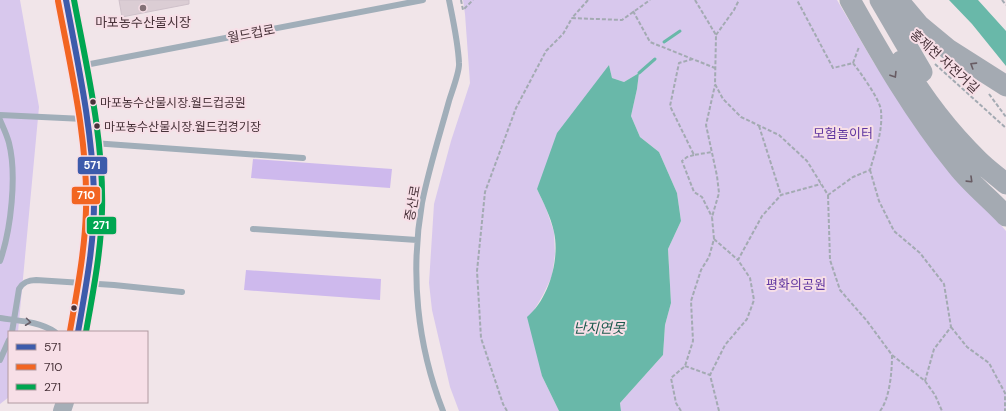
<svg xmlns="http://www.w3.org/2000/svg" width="1006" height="411" viewBox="0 0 1006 411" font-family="'DM Sans','Noto Sans KR',sans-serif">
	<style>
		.green { fill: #d8c8ed }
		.forest { fill: #ceb9ed }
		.water { fill: #69b8a9 }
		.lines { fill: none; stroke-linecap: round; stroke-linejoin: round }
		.stream { stroke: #69b8a9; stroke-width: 3 }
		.building { fill: #dbcdd4; stroke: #cfc1ca }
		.primary-tunnel { stroke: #cfc1c6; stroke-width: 18; stroke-dasharray: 18 9; stroke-linecap: butt }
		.path { stroke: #a3aab2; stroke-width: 2; stroke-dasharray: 4 2; stroke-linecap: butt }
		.lane { stroke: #a1aeb9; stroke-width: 6 }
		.primary { stroke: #a6aeb7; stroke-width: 18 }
		.highway { stroke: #a4aab2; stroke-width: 21 }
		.bus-1-casing { stroke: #f7dfe7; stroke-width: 9 }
		.bus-2-casing { stroke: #f7dfe7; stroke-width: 9 }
		.bus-3-casing { stroke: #f7dfe7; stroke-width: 9 }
		.bus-1 { stroke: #3d5bab; stroke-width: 6 }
		.bus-2 { stroke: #f26522; stroke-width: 6 }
		.bus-3 { stroke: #00a651; stroke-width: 6 }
		.oneway { stroke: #685c63 }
		.oneway2 { stroke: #675d66 }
		.poi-dot { fill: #837177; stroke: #f7dfe7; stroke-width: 1.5 }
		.bus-dot { fill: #483239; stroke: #f7dfe7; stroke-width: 1.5 }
		.labels { text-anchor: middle; stroke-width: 4; stroke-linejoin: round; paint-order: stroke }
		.bus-label { font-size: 12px; fill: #483239; stroke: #f7dfe7; text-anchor: start }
		.poi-label { font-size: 13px; fill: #483239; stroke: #f7dfe7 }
		.street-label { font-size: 13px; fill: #483239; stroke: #f7dfe7 }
		.park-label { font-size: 13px; fill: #6036a0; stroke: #f7dfe7 }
		.water-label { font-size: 14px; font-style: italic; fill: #1c5a4e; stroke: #f7dfe7 }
		.line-badge { stroke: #f7dfe7; stroke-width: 1.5 }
		.badge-label { font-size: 11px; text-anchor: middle; font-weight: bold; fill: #fff }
	</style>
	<rect width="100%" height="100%" fill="#f1e5e9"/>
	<path class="green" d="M0 0H20L39 107 18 332H9V397L0 404Z
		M463 0H837L874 63 930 143 1006 231V411H621L620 403 663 355 665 325 671 303 668 249 681 221 677 193 659 152 640 137 631 116 637 89 639 73 624 82 612 78 609 65 537 189 546 208 554 232 555 254 552 276 543 295 533 312 542 376 559 411H459L450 387 432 310 429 283 434 204 451 141 470 83 465 14Z"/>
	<path class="forest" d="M253 159 392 169 390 188 251 178Z
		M246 270 381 279 380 300 244 290Z"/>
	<path class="water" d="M949 0H978L1006 31V66L972 24Z
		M609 65 612 78 624 82 639 73 637 89 631 116 640 137 659 152 677 193 681 221 668 249 671 303 665 325 663 355 620 403 621 411H559L542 376 527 317C549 299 560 259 554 232 551 217 543 202 537 189L557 133Z"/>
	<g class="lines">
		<path class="stream" d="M664 42 680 31
			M639 73 655 59"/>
	</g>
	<path class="building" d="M119 0H189V4L122 17Z"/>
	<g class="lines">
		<path class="primary-tunnel" d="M92 151 94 194
			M88 280 93 235"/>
		<path class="path" d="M461 0 463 10 473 0
			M588 0 572 18 622 20 650 0
			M695 0 716 35 715 84 723 99 741 117 779 135 807 161 828 195 853 177 870 170C875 152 883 131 881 111 881 101 860 72 853 63L833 68 797 0
			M1002 0 1006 5
			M633 11 650 42 715 68
			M716 35 734 10 739 0
			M693 59 679 63 670 106 694 155 712 152
			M853 63 859 47
			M935 64 1006 128
			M989 94 1006 117
			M759 126 781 195
			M694 155 687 157 682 161 694 192 702 197 712 217
			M870 170 879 201 894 231 920 253 944 284 951 327 934 349 925 381
			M828 195 830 260 840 290 867 321 892 355 925 381 935 395 942 411
			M714 239 738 260
			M951 327 967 347 989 363 1005 393V411
			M685 366 710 375
			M507 411 503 404 481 338 477 271 485 192 516 108 546 51 563 34 572 18
			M681 411 676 403 671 378 685 366 693 341 691 301 701 270 709 257 714 239 712 217 719 193 717 176 706 125 715 85
			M719 411 710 375 725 345 747 319 754 300 750 278 738 260 762 216 781 195 821 184
			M880 411C890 398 892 371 892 355"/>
		<path class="lane" d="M80 66 423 0
			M0 115 84 119
			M0 120C3 127 7 135 9 143 17 175 11 230 0 261
			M93 143 303 158
			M253 229 417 240
			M0 318C19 321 38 321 55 332
			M12 332 19 289C23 282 28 280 36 280L114 285 182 292
			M0 360 9 340
			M443 411C417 345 410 273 422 203 429 168 440 134 449 101 452 91 460 71 459 63 458 42 453 20 449 0"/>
		<path class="primary" d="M66 0 92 151
			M93 235 94 194
			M78 332 88 280
			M62 411 65 402"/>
		<path class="highway" d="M850 0C882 57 915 114 957 166 971 184 990 199 1006 216
			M880 0 922 72
			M898 0 919 25 948 49 1006 86
			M901 61C922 96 948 131 978 160 987 169 997 176 1006 184"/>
		<g class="bus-1-casing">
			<path id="bus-1" d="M66 0C78 64 92 128 94 193 95 240 86 286 78 332"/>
		</g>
		<g class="bus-2-casing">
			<path id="bus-2" d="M58 1C71 70 88 140 86 210 85 250 77 291 70 331"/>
		</g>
		<g class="bus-3-casing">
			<path id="bus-3" d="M74 0C87 69 104 140 102 211 101 252 93 292 86 332"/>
		</g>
		<use href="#bus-1" class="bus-1"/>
		<use href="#bus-2" class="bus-2"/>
		<use href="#bus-3" class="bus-3"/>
	</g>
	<defs><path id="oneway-chevron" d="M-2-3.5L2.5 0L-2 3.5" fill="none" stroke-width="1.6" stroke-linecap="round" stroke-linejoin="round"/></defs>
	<g class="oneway">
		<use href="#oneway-chevron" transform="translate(973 65) rotate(-148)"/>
		<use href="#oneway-chevron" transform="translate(894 75) rotate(58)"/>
		<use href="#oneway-chevron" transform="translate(970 180) rotate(44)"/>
	</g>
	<use class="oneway2" href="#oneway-chevron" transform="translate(28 322) rotate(7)"/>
	<circle class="poi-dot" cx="143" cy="8" r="4"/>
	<g class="bus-dot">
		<circle cx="93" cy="102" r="3.5"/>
		<circle cx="97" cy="126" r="3.5"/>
		<circle cx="74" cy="308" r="3.5"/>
	</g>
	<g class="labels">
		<g class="bus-label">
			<text x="100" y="107">마포농수산물시장.월드컵공원</text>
			<text x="104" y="131">마포농수산물시장.월드컵경기장</text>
		</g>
		<g class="poi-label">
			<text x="143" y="27">마포농수산물시장</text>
		</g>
		<g class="street-label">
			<text transform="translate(251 33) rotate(-11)" y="5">월드컵로</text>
			<text transform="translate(945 61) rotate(42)" y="5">홍제천 자전거길</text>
			<text transform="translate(412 203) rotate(-80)" y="5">증산로</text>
		</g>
		<g class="park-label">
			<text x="843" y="138">모험놀이터</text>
			<text x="796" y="289">평화의공원</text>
		</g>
		<g class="water-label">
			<text x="599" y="333">난지연못</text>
		</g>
	</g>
	<g class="line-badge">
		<rect x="77" y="156" width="31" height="19" rx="4" fill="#3d5bab"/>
		<rect x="71" y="186" width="30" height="19" rx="4" fill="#f26522"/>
		<rect x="86" y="216" width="31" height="19" rx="4" fill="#00a651"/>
	</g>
	<g class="badge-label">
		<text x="92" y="169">571</text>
		<text x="86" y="199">710</text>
		<text x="101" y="229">271</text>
	</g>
	<rect x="8" y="331" width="140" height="72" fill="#f7dfe7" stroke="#b19aa1"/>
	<rect x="16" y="344" width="20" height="6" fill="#3d5bab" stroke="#b19aa1"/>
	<text x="44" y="351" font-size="12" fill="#483239">571</text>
	<rect x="16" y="364" width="20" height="6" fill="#f26522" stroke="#b19aa1"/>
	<text x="44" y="371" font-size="12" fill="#483239">710</text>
	<rect x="16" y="384" width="20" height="6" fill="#00a651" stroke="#b19aa1"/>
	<text x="44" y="391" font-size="12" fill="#483239">271</text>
</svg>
